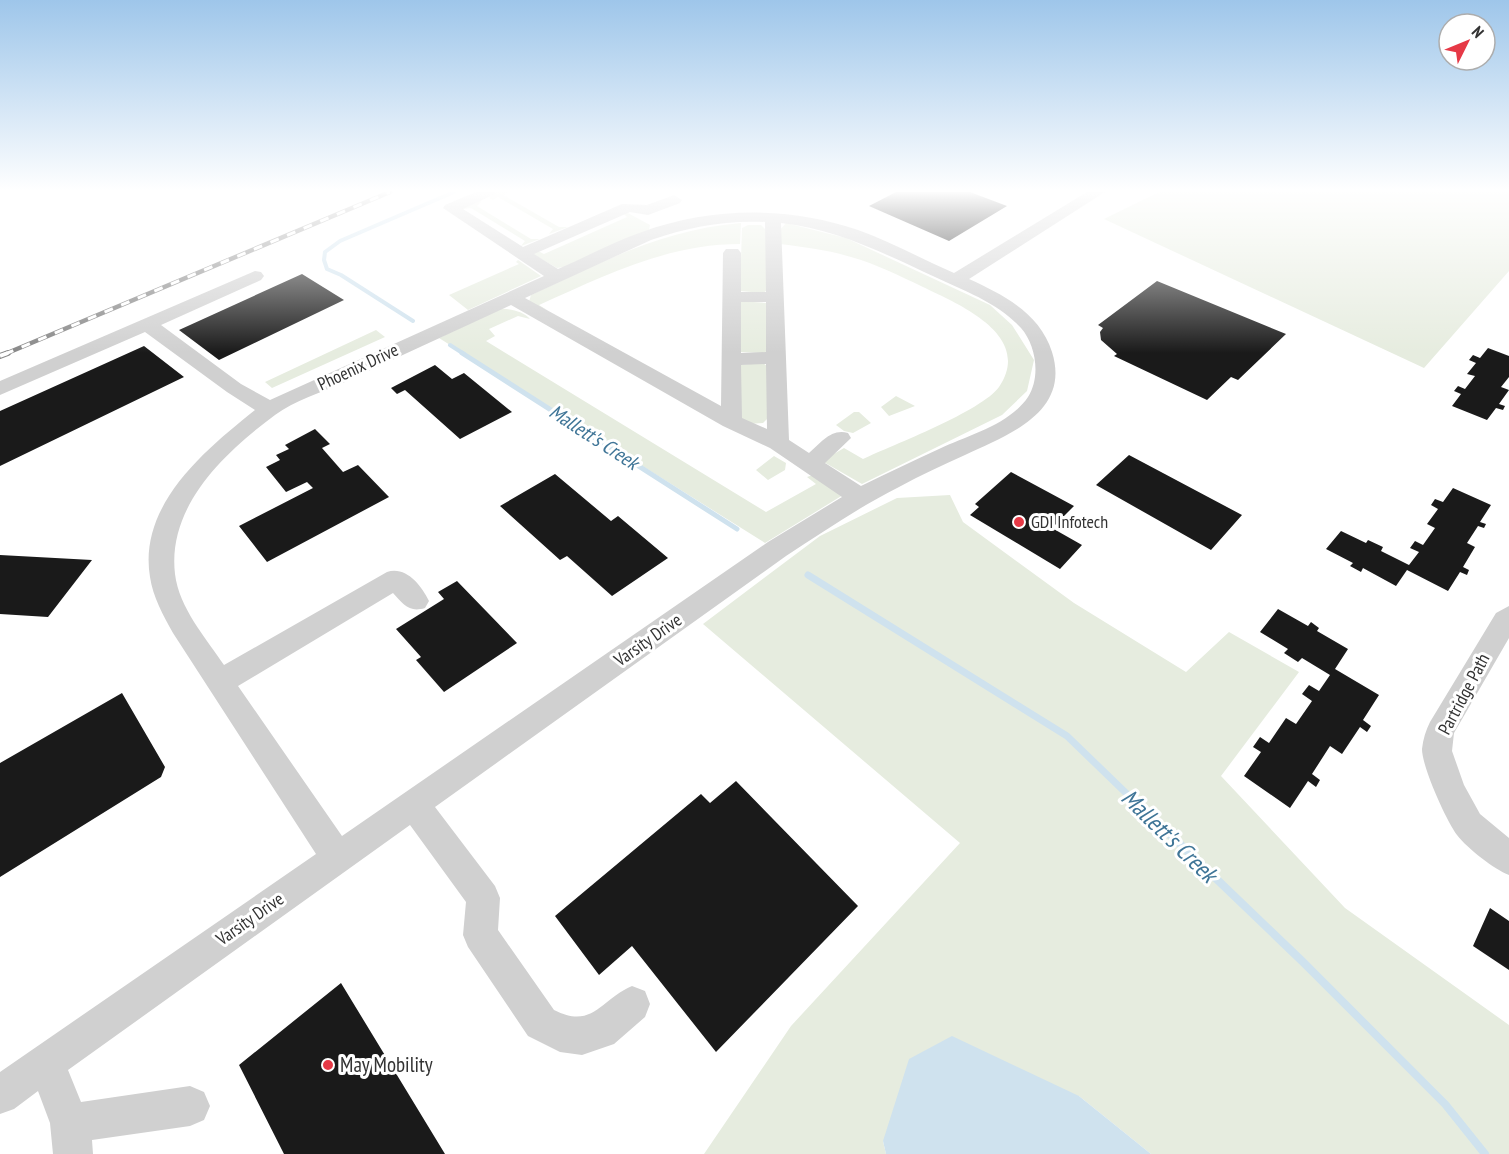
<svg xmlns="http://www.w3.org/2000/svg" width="1509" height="1154" viewBox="0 0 1509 1154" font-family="'PT Sans Narrow',sans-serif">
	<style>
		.green { fill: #e6ecdf }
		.water { fill: #cfe2ee }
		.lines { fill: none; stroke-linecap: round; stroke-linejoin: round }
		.stream-far3 { stroke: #cfe2ee; stroke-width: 4 }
		.stream-far2 { stroke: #cfe2ee; stroke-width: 5 }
		.stream-far1 { stroke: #cfe2ee; stroke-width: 7 }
		.stream { stroke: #cfe2ee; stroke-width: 8 }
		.building { fill: #1a1a1a }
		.minor { fill: #d0d0d0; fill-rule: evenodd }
		.rail-far1-casing { stroke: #888; stroke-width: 4.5 }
		.rail-casing { stroke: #888; stroke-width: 6 }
		.rail-far1 { stroke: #fff; stroke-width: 3; stroke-dasharray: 9; stroke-linecap: butt }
		.rail { stroke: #fff; stroke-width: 4; stroke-dasharray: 12; stroke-linecap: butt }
		.poi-dot { fill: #e63946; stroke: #fff; stroke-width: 2 }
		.labels { text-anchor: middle; stroke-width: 6; stroke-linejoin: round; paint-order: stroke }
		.street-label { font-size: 18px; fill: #333; stroke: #fff }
		.poi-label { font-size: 18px; fill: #333; stroke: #fff; text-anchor: start }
		.water-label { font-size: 20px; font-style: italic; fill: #3f7597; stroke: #fff }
		.near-poi-label { font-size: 21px; fill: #333; stroke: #fff; text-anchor: start }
		.near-water-label { font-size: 24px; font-style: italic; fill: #3f7597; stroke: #fff }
	</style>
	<rect width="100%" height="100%" fill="#fff"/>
	<path class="green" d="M496 192H509L503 195 559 227H568L549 234 553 229 498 197 493 200 489 198Z
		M1159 192H1509V271L1424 368 1104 219Z
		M479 200 481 202 477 206 531 239H540L521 246 525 241 471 208 462 209Z
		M626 212 650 225 649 230 564 267 557 268 531 253 538 251 544 254 627 217 624 214Z
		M741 223 740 244C667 244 604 276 539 305L547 310 529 302 531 295C603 262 660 230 741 223Z
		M786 223 846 238 990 305 1012 325 1034 360 1027 391 1002 415 862 484 822 461 844 448 863 459C893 445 982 411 999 387 1034 335 958 304 923 287 900 276 876 264 851 257 828 250 804 247 780 244V230Z
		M748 225H761L766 230V291L763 293 740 291 742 228Z
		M518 260 541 276 468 310 449 295 519 264 516 262Z
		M739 301 766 303 767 351 764 353 739 352Z
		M500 309C510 308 525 312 530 319L518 316 489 329 495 336 486 341 766 512 816 484 807 477 813 475 843 495 765 543 439 338Z
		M376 330 385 337 272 388 265 382Z
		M763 363 768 367 767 419 763 423 748 424 737 418 738 365Z
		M896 396 915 406 889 416 881 407Z
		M854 412H859L871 423 853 433 844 431 836 425Z
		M774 456 786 463 785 470 768 480 756 470Z
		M950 495 963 522 1074 603 1186 672 1229 632 1299 672 1221 776 1345 908 1509 1025V1154H1151L1079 1096 883 1141 886 1154H704L791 1026 960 843 703 624 820 536 897 498Z"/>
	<path class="water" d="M952 1036 1079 1096 1151 1154H886L883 1141 909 1059Z"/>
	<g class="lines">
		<path class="stream-far3" d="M413 321 341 275 327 269 324 260 325 252 340 241 454 192
			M450 345 464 354"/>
		<path class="stream-far2" d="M462 353 737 529"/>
		<path class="stream-far1" d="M808 575 1067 736 1156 822"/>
		<path class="stream" d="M1155 820 1303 962 1445 1104 1485 1154"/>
	</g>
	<path class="building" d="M896 192H970L1007 206 949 241 869 206Z
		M302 274 344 300 219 360 179 330Z
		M1157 281 1286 334 1238 380 1231 377 1207 400 1114 356 1117 354 1101 340 1100 332 1103 328 1098 325Z
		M144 346 184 377 0 466V411Z
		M1488 348 1509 356V377L1501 387 1509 390 1499 404 1505 406 1503 410 1496 408 1487 420 1452 406 1461 394 1454 391 1458 386 1465 389 1475 376 1467 374 1476 363 1469 360 1473 355 1480 358Z
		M435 365 452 379 464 373 512 412 460 439 405 390 397 394 391 388Z
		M315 429 330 444 322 448 343 472 358 465 389 497 267 562 239 526 313 488 307 482 286 492 266 467 280 460 276 455 289 449 285 445Z
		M1129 455 1242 515 1211 550 1096 485Z
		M1011 472 1074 506 1052 528 1082 545 1060 569 970 515 979 507 975 504Z
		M555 474 611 521 618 516 668 558 612 596 567 556 560 560 500 506Z
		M1453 488 1491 505 1480 522 1486 524 1484 528 1478 526 1467 543 1475 547 1463 567 1469 570 1467 575 1460 572 1448 591 1407 570 1396 586 1363 568 1361 572 1350 566 1353 563 1326 549 1341 531 1366 543 1368 540 1383 547 1381 551 1409 565 1419 552 1410 548 1415 541 1423 545 1435 528 1427 524 1438 509 1431 505 1435 499 1443 502Z
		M0 555 92 560 48 617 0 614Z
		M457 581 517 643 444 692 416 660 421 657 396 629 444 599 438 592Z
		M1278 609 1308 626 1311 622 1319 628 1317 631 1348 649 1335 669 1379 695 1363 720 1371 726 1367 732 1360 727 1342 754 1330 746 1312 774 1320 780 1316 787 1308 781 1290 808 1244 776 1261 752 1253 747 1260 737 1269 743 1286 718 1296 724 1312 701 1302 694 1309 685 1319 691 1330 675 1302 658 1298 662 1284 653 1288 649 1260 632Z
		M122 693 165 767 161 777 0 877V763Z
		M736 781 858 906 716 1052 632 946 599 975 555 916 701 794 710 803Z
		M1490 908 1509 921V970L1473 946Z
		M341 983 445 1154H284L239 1065Z"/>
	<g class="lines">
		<path class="minor" d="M476 192H496L493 195 463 209 523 247 622 204 647 205 674 195 682 200 680 203 648 215 630 212 534 254 558 269C586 257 613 242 642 232 712 207 787 206 858 230 891 242 922 259 954 273L1087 192H1105L969 279C1002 294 1040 313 1052 352 1071 412 1008 435 965 455 943 465 921 475 899 487 859 507 823 532 786 556L435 807 495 886 500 898 498 930 554 1010C593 1030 601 999 632 986L645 991 650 1004 645 1017 614 1044 582 1055 560 1052 528 1036 468 947 463 935 466 902 410 825 68 1070 81 1102 190 1086 204 1092 210 1106 204 1120 190 1126 92 1140 93 1154H53L50 1123 38 1091 14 1109 0 1114V1072L316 854 173 633C163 615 153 597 150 577 138 505 205 450 255 410L227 392 145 332 0 395V381L255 271 261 272 264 276 261 280 161 325 241 384 270 400 544 276 443 208 445 205ZM765 222 766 292H741V253L738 249H726L723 253 721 406 525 298 651 240C688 227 726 220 765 222ZM781 223C837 229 885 254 935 277 965 291 998 303 1021 328 1036 345 1041 377 1028 397 1009 425 969 435 939 449 913 461 887 473 861 486L825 463 851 438 848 433C831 428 821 443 809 453L789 440ZM741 302H766V352L741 353ZM511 305 723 426 770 448 842 497 768 542 342 836 238 686 393 593C403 604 409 613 425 608L429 601C421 585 406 566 387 572L224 665C206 638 179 608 175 574 167 506 225 452 275 415 294 401 322 392 345 382 400 356 455 331 511 305ZM766 364 767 429 742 418 741 365Z
			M1509 606V638L1454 733 1452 751 1464 785 1480 814 1509 838V875C1494 869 1468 849 1457 835 1446 820 1422 767 1422 749 1423 739 1426 730 1430 722L1496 613Z"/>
		<g class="rail-far1-casing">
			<path id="rail-far1" d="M5 354 390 192"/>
		</g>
		<g class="rail-casing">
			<path id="rail" d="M0 356 8 353"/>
		</g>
		<use href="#rail-far1" class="rail-far1"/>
		<use href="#rail" class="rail"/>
	</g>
	<linearGradient id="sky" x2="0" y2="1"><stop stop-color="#9ec6ea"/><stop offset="0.54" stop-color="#fff"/><stop offset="1" stop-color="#fff" stop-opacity="0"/></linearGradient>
	<rect width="1509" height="353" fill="url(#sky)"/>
	<g class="poi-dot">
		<circle cx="1019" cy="522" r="6"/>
		<circle cx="328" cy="1065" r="6"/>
	</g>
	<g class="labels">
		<g class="street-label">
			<text transform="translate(358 367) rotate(-25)" y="6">Phoenix Drive</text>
			<text transform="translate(648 640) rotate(-35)" y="6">Varsity Drive</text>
			<text transform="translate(1464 694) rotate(-62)" y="6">Partridge Path</text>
			<text transform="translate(250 919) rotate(-35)" y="6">Varsity Drive</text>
		</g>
		<g class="poi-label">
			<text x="1031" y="528">GDI Infotech</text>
		</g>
		<g class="water-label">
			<text transform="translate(594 437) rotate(33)" y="7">Mallett's Creek</text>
		</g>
		<g class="near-poi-label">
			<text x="340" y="1072">May Mobility</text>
		</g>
		<g class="near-water-label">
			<text transform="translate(1169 836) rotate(44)" y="8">Mallett's Creek</text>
		</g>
	</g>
	<g transform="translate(1467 42) rotate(47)"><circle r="28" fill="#ffffff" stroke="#adadad" stroke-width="1.5"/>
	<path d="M0-4.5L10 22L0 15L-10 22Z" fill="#e63946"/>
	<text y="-9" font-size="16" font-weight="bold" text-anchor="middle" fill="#333333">N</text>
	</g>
</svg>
